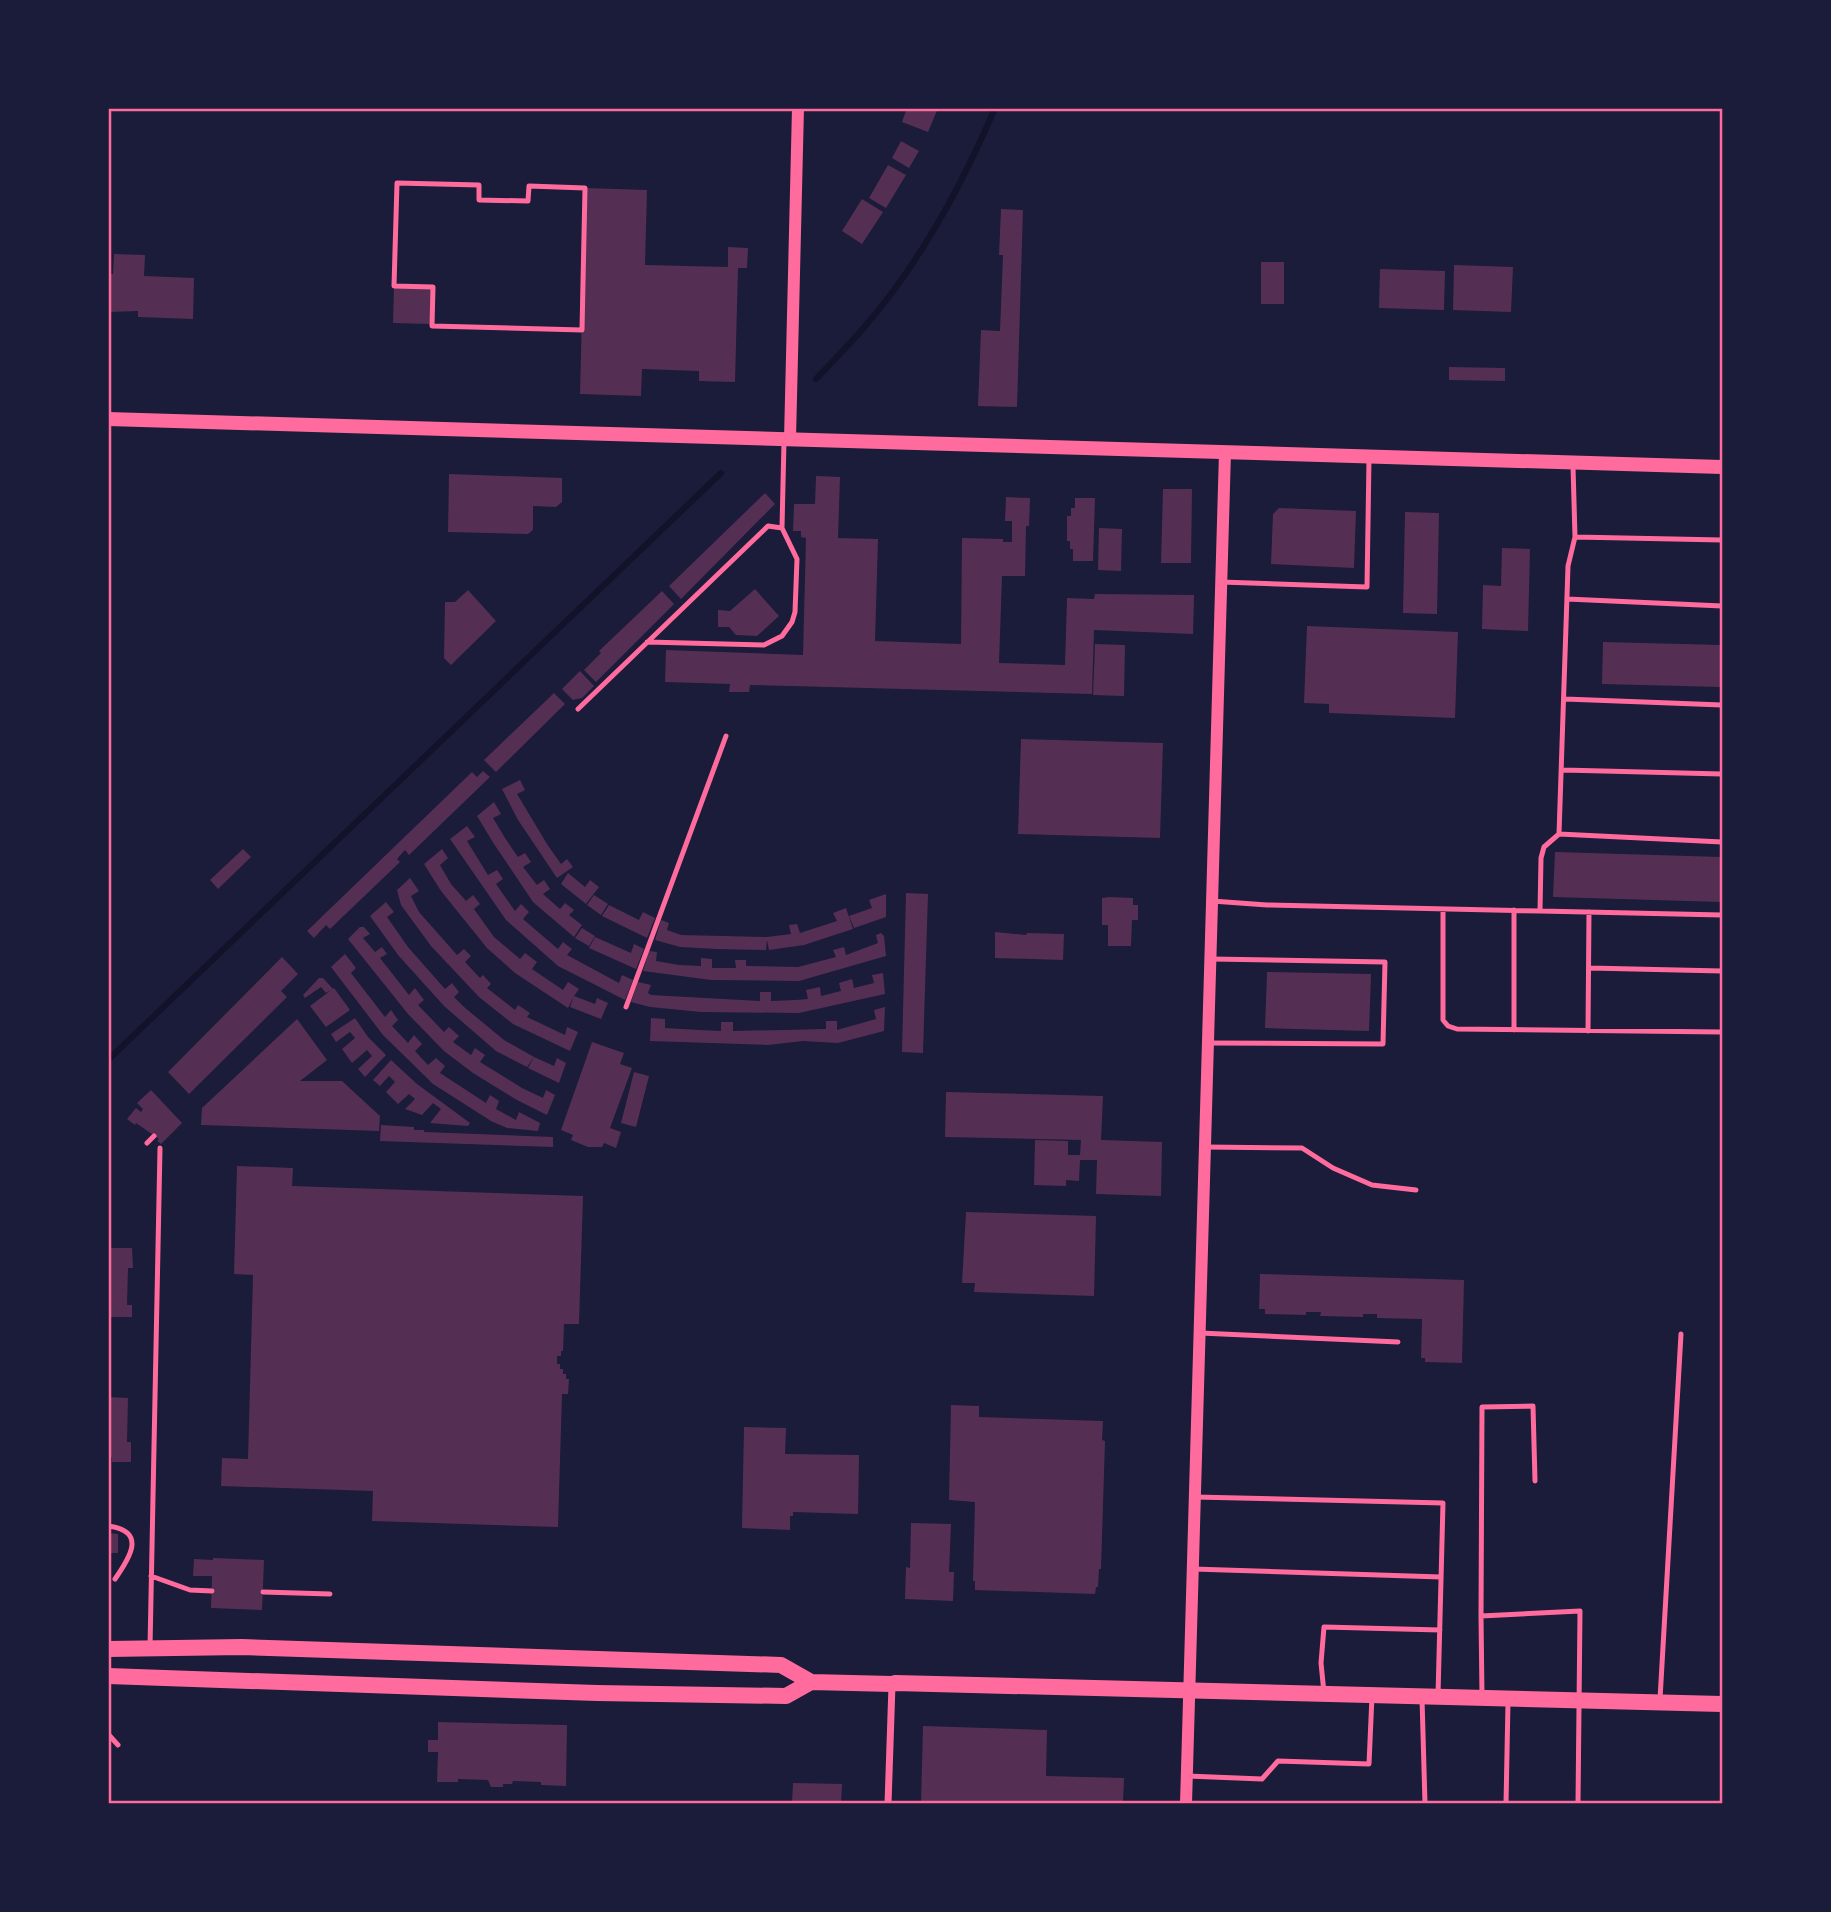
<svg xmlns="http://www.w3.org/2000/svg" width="1831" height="1912" viewBox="0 0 1831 1912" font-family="Montserrat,sans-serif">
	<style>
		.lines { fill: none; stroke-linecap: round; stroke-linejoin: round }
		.stream { stroke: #12122b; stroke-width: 6 }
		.building { fill: #542f53 }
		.service { stroke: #ff6b9d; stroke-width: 5 }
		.minor { stroke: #ff6b9d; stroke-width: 7 }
		.tertiary { stroke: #ff6b9d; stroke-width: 12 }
		.secondary { stroke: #ff6b9d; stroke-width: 14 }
		.primary { stroke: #ff6b9d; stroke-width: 16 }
		.neatline { fill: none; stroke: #ff6b9d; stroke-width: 2.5 }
	</style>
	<rect width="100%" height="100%" fill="#1b1b3a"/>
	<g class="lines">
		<path class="stream" d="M816 379C833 361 851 343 867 324 922 260 962 185 995 108
			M108 1060 721 473"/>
	</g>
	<path class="building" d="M907 108H938L928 132 902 122Z
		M901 141 919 151 909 168 892 158Z
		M888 165 906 175 886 208 869 198Z
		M585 188 647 190 645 265 728 267V247L748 248 747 268H738L735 382 699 381V371L642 369 641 396 580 394Z
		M862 199 883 212 862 244 842 231Z
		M1001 209 1023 210 1017 407 978 406 981 330 1000 331 1003 255H999Z
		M114 254 145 255 144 276 194 278 193 319 138 317V311L108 312V274H113Z
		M1261 262H1284V304H1261Z
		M1454 265 1513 267 1511 312 1453 310Z
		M1380 269 1445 271 1444 310 1379 308Z
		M394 286 433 287 432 324 393 323Z
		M1449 367 1505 368V381L1449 380Z
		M449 474 562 478V502L556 507 533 506V530L528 534 448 532Z
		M816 476 840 477 838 538 878 539 875 641 961 644 962 538 1003 539V542H1012V521H1005L1006 497 1030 498 1029 526H1026L1025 576H1002L999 663 1065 665 1067 598 1094 599 1095 594 1194 595 1193 634 1094 630 1092 694 750 685 749 692H729L730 684 665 682 666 650 803 655 806 538 801 537V531H793L794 504H815Z
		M1163 489H1192L1191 563H1161Z
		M765 493 775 504 681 599 669 586Z
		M1075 498H1095L1093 561H1073V549H1070V541H1067V516H1071V508H1075Z
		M1279 508 1356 511 1354 568 1271 564 1273 514Z
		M1405 512 1439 513 1437 614 1403 613Z
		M1099 528 1122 529 1121 571 1098 570Z
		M1502 548 1530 549 1528 631 1482 629 1483 585 1501 586Z
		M755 589 779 616 757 636 736 635 729 627H718V610L730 611Z
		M468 590 496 621 451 665 444 658 445 602H455Z
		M662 591 674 604 596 682 584 670 601 653 599 651Z
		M1307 626 1458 632 1455 718 1329 713V704L1304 703Z
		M1603 642 1722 645 1721 687 1602 684Z
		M1095 644 1125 645 1124 696 1093 695Z
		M580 671 594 686 582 698 573 700 562 689Z
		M554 693 565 704 496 772 484 760Z
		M1021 739 1163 743 1160 838 1018 834Z
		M483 771 490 777 409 855 405 850 397 859 400 862 330 929 326 925 314 938 307 931 472 772 477 777Z
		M520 780 525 790 517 794 547 844 561 864 567 859 573 867 557 878 518 820 502 789Z
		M494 802 501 814 493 818 505 838 518 857 525 853 531 862 523 867 537 885 544 880 550 889 543 894 560 909 565 903 574 910 569 915 582 925 574 937 533 902 494 844 477 816Z
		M467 826 475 837 467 841 488 875 497 870 503 879 496 884 515 911 521 904 529 912 523 919 558 949 563 942 572 949 567 955 619 983 622 975 633 980 625 1000 558 966 506 920 450 839Z
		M243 849 251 857 218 889 210 880Z
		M442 849 448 858 440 865 451 884 466 901 473 895 480 904 474 909 494 937 520 959 525 953 537 962 532 969 563 990 568 982 579 989 574 996 595 1004 597 998 608 1003 601 1019 570 1007 574 996 568 1008 515 973 487 948 441 891 424 864Z
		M1555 852 1722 857V902L1553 897Z
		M568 873 585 887 590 880 599 887 586 904 561 884Z
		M410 878 419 891 411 896 419 912 457 955 464 949 471 956 465 962 480 978 483 975 491 984 487 988 515 1010 518 1005 530 1013 527 1017 565 1035 567 1027 578 1032 570 1051 513 1024 479 997 431 946 401 905 397 890Z
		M906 893 928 894 923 1053 902 1052Z
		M886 894V917L854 928 849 916 872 908 869 900Z
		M594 895 608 904 601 915 587 905Z
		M1109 897 1133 898V905H1138V920H1132L1131 946H1108V925H1102V898Z
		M386 902 394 912 387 917 408 947 445 989 452 983 459 992 454 997 464 1007 504 1040 534 1057 554 1066 557 1058 566 1063 559 1083 528 1068 534 1057 527 1067 496 1051 444 1006 398 955 370 916Z
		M609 905 639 920 643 912 655 918 647 938 602 916Z
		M846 908 853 929 804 945 769 950 767 940 766 950 716 949 680 947 655 940 661 920 669 923 667 930 681 935 767 937 791 934 789 925 797 924 800 933 837 921 833 913Z
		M360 927H364L370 934 363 938 375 952 382 947 387 954 380 958 409 995 415 988 424 1000 418 1005 444 1032 449 1027 459 1036 453 1042 471 1055 475 1048 485 1055 480 1062 522 1088 543 1098 546 1090 555 1095 547 1115 517 1100 473 1073 444 1051 408 1014 348 939Z
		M582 928 595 936 589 946 575 938Z
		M995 932 1026 935 1027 933 1064 934 1063 960 995 958Z
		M881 933 884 936 886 956 799 981 711 980 643 971 649 951 657 952 656 961 679 965 701 966V958L712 959V968H736L735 960H746V966L798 967 836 957 833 950 844 947 846 955 878 943 876 935Z
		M595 937 631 953 634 944 644 949 636 969 589 948Z
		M345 954 356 968 351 973 385 1017 391 1010 398 1020 392 1026 408 1043 414 1035 422 1044 415 1051 428 1065 436 1058 445 1066 440 1073 486 1103 490 1095 499 1101 496 1109 516 1120 519 1112 540 1123 538 1131 507 1128 491 1121 433 1084 383 1035 331 967Z
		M282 957 298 974 281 991 287 997 189 1094 168 1072Z
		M1267 972 1371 974 1369 1031 1265 1028Z
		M883 973 885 994 799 1013 701 1012 650 1007 631 1002 638 982 651 985 648 993 651 995 760 1001V992H771V1001L796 1000 808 999 806 990 820 987 821 996 841 991 839 983 852 979 854 988 874 983 872 975Z
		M319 978H323L333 989 326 993 321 987 305 998 303 995Z
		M334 988 350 1010 326 1027 310 1006Z
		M885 1007 884 1031 838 1043 803 1041 768 1045 650 1041 651 1018 665 1019V1028L699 1030 721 1031V1022H733V1031L826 1029V1021H837V1030L876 1019 874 1010Z
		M355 1018 368 1037 386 1055 365 1077 358 1069 372 1056 367 1050 352 1063 342 1049 355 1038 350 1032 336 1042 331 1034Z
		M297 1019 327 1060 300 1081H342L380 1116 379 1131 201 1125 202 1108Z
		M592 1042 624 1053 620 1064 632 1068 610 1128 621 1132 616 1148 604 1143 602 1147H588L571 1140 573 1135 561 1130Z
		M391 1060 417 1084 470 1123 468 1126 430 1123 441 1109 433 1103 422 1115 405 1109 415 1099 409 1094 398 1104 386 1092 395 1082 389 1076 380 1086 373 1080Z
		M634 1072 649 1076 636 1127 621 1123Z
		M151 1090 182 1123 161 1144 157 1141 159 1139 136 1123 135 1125 127 1119 136 1108 141 1112 143 1109 137 1103Z
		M946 1092 1103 1096 1101 1140 1162 1142 1161 1196 1096 1194 1097 1160H1080L1079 1181 1066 1180V1186L1034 1185 1035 1140 1068 1141V1155H1080L1081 1140 945 1137Z
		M381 1125 414 1127V1130H424V1132L553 1137V1147L380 1141Z
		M237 1166 293 1168 292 1186 583 1196 579 1324H564L563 1351H561V1356H557V1364H560V1369H563V1374H566V1379H569L568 1394H562L558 1527 372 1521 373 1491 221 1486 222 1458 248 1459 253 1275 234 1274Z
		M966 1212 1096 1216 1094 1296 974 1292 975 1283H962Z
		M108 1248H132L133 1268H128L127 1305H132V1317H108Z
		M1260 1274 1464 1280 1462 1363 1425 1362V1358H1421L1422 1319 1377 1318V1314H1363V1317L1320 1316 1321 1312H1306V1315L1265 1314V1309H1259Z
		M108 1397 128 1398 127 1442H131V1462H112V1457L108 1456Z
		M951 1405 979 1406V1417L1103 1421 1102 1440 1105 1441 1101 1569H1099L1098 1587H1096L1095 1594 975 1590V1581H973L975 1502 949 1500Z
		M744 1427 786 1428 785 1454 859 1455 858 1514 793 1512V1516H790V1530L742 1528Z
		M911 1523 951 1524 949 1572H954L953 1601 905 1599 906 1567 910 1568Z
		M108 1533 118 1534V1553H108Z
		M213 1558 264 1560 262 1610 211 1608 212 1576H193L194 1559 213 1560Z
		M438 1722 567 1725 566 1786 541 1785V1782L513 1781 512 1784H503V1787H491L488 1780 458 1779V1782H437L438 1752H428V1740H438Z
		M923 1726 1047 1730 1046 1776 1124 1778 1123 1803H921Z
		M793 1783 842 1784 841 1803H792Z"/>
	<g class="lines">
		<path class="service" d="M397 183 479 185V200L528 201 529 186 585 188 582 330 432 326 433 287 394 286Z
			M1573 466 1575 537 1568 566 1559 834 1544 847 1541 858 1540 911 1722 915
			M782 528 784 441
			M1575 537 1722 540
			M1221 582 1367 587 1369 459
			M1567 599 1722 606
			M1565 699 1722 705
			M578 709 768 526 782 528 797 559 795 612 792 622 782 636 764 645 647 642
			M1563 770 1722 774
			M1559 834 1722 842
			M1212 901 1267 905 1540 911
			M1443 909V1020L1448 1026 1457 1029 1722 1032
			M1589 968 1722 971
			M626 1007 726 736
			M1514 1030V910
			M1588 1031 1589 912
			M1208 1043 1383 1044 1385 962 1211 959
			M147 1143 154 1136
			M1205 1147 1302 1148 1333 1168 1372 1185 1416 1190
			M1200 1333 1398 1342
			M1195 1497 1443 1503 1438 1695
			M108 1526C148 1531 129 1559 115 1579
			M1193 1569 1441 1577
			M151 1576 190 1590 212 1591
			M263 1592 330 1594
			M1481 1616 1482 1407 1533 1406 1535 1481
			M150 1647 160 1148
			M1324 1693 1321 1663 1324 1627 1440 1630
			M1482 1696 1481 1616 1580 1611 1578 1804
			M1422 1698 1425 1804
			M1660 1699 1681 1334
			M108 1734 118 1745
			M1187 1776 1262 1779 1278 1761 1369 1764 1372 1696
			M1506 1804 1508 1702"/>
		<path class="minor" d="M888 1804 892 1685"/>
		<path class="tertiary" d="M790 439 798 108
			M1186 1804 1225 452"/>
		<path class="secondary" d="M108 419 1722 467"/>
		<path class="primary" d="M108 1649 242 1647 781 1665 811 1682 892 1684
			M108 1676 597 1693 786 1696 811 1682
			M895 1683C1171 1692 1447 1695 1722 1704"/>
	</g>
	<rect width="1831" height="1912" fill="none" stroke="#1b1b3a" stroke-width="220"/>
	<rect x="110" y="110" width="1611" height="1692" class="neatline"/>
</svg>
